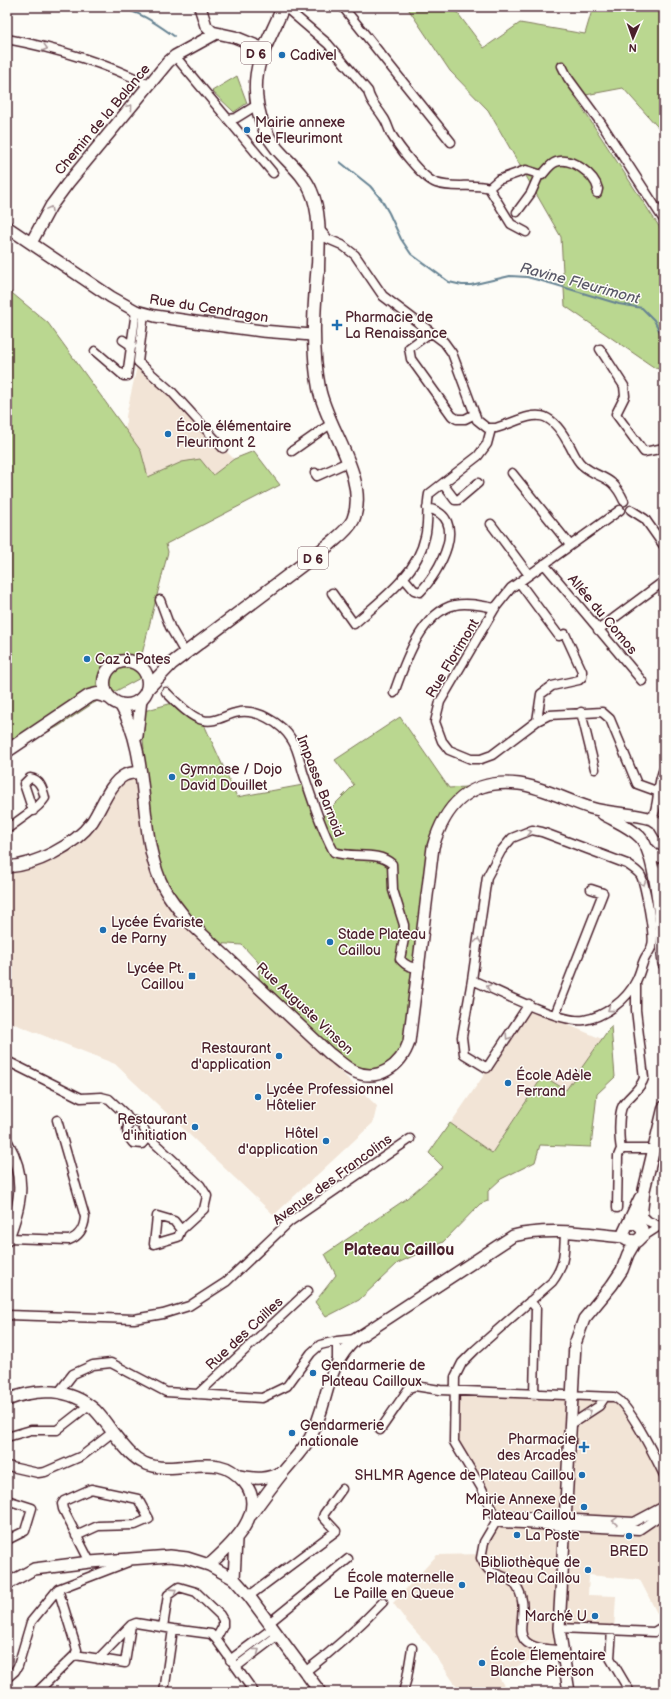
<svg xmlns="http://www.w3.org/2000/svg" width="671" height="1699" viewBox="0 0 671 1699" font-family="'Balsamiq Sans',sans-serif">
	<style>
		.built { fill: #f2e4d6 }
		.green { fill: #bad790; stroke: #827b5e }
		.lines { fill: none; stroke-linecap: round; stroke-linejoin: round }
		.stream { stroke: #668393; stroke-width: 2 }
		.street-casing { stroke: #4a1f2b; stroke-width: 11 }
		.secondary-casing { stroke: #4a1f2b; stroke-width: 14 }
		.primary-casing { stroke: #4a1f2b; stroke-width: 15 }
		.street { stroke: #fdfcf7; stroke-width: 8 }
		.secondary { stroke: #fdfcf7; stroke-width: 11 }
		.primary { stroke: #fdfcf7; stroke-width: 12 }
		.oneway { stroke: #ac999b }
		.poi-dot { fill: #1f6fb2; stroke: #fdfcf7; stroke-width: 1.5 }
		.labels { text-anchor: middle; stroke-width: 3; stroke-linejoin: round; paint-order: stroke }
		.shield { fill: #fdfcf7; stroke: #806168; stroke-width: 1 }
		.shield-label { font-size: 13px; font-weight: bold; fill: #4a1f2b }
		.poi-label { font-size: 14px; fill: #4a1f2b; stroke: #fdfcf7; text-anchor: start }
		.street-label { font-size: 14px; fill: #4a1f2b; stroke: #fdfcf7 }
		.water-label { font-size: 15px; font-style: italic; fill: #5a5968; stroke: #fdfcf7 }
		.quarter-label { font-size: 16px; font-weight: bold; fill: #4a1f2b; stroke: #fdfcf7 }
	</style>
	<rect width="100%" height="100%" fill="#fdfcf7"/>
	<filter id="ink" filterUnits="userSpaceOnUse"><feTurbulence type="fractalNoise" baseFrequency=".025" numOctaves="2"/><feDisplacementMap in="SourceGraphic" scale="8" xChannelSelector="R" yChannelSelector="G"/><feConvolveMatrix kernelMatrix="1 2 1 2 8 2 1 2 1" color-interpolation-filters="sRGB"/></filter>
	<g filter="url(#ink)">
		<path class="built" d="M138 362 223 448 234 459 213 476 182 462 146 478 125 468 126 416Z
			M140 772 160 880 326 1058 377 1106 373 1123 274 1215 115 1064 7 1021V867L29 863 85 830 115 783Z
			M530 1009 602 1039 566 1090 543 1076 492 1153 450 1124Z
			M454 1391 618 1399 664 1475V1622L662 1623 640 1580 589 1575 588 1595 616 1596 614 1630 559 1628 562 1650H550L498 1676 508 1692H464L455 1684 429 1646 408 1623 393 1603 437 1555 481 1554 497 1520 454 1442Z"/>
		<path class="green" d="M407 7H453L484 48 520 23 585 34 593 7H664V134L623 88 575 97 664 234V370L655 368 565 306 561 237 488 110 450 71Z
			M237 76 247 103 234 112 212 91Z
			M7 289 48 323 141 451 148 477 182 462 200 459 213 475 234 459 254 451 280 485 166 544 168 552 142 654 144 676 92 704 59 726 7 754Z
			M176 702 202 720 237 797 303 785 320 819 354 785 335 760 400 717 449 788 483 786 471 791 438 829 409 1042 389 1070 352 1071 260 988 258 962 242 945 213 943 160 880 136 751 144 749 143 739 144 711Z
			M611 1026 615 1077 597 1094 591 1147 540 1145 535 1162 501 1179 488 1191V1201L480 1204 443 1242 398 1263 359 1300 326 1317 315 1302 336 1275 325 1254 406 1199 443 1167 429 1153 450 1123 492 1153 543 1076 566 1090Z"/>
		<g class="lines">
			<path class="stream" d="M28 7C57 14 88 5 117 8 138 10 157 24 174 36
				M340 162 370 186 381 199 389 213 401 239 411 254 449 282 462 285H471L510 276 527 277 553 284 619 304 642 308 654 320 664 340"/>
			<g class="street-casing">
				<path id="street" d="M285 7 328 44 368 91C370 102 377 107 383 117 387 122 388 128 391 134 399 147 422 178 436 183 453 189 472 183 489 188L511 224 526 232
					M343 7 451 142
					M7 39C55 48 105 63 149 85
					M175 56 273 173
					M562 66 568 78 601 123 664 220
					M229 119 236 118 257 105
					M489 188 498 180 526 170 542 175C546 171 550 164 556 162 571 156 595 175 598 189L597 193
					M517 212 531 193 539 175
					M318 228 328 239 342 245 355 255 383 296 444 342 452 353 477 420 487 428H496C531 417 545 402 567 441 572 448 575 459 582 465 601 481 611 473 624 501
					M144 314 138 362 172 392 223 448
					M431 332 409 348 411 359 452 416 457 419H465L475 414
					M123 340 132 346
					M600 349 624 386 625 396 616 414 644 452 664 448
					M95 351 124 376H127L136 311
					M292 451 332 423
					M315 473 317 476 348 462
					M512 473 570 545
					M443 484 455 500H458L478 483
					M620 510 511 588 495 608 440 702 435 722 442 741 449 750 471 759H481L492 755 537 721 549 715 602 712 610 719 637 784 659 792
					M631 510 645 519 664 546
					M491 524 529 575
					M544 564 642 681
					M403 577 414 590 420 592C439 573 471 517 427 508
					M519 582 559 636 565 634 582 671V677L579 680 552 686 541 694 537 721
					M332 593 354 624C381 600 417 575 425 537 429 523 426 508 429 494L478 456 487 444 491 429
					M160 600 170 627 185 653
					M598 630 664 581
					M166 692C175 701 191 718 203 720 214 723 224 716 235 713 255 707 282 723 292 740 298 749 300 762 303 772 312 799 321 828 334 852 352 859 377 850 392 864L393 890 404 925V939L400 959C406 966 411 968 420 967
					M394 693C404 665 421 612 455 605 468 602 483 606 495 608
					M581 712 595 769
					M652 819C660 803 656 785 664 769
					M7 829 29 813C35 809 41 804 45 798 43 790 40 779 30 778L24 784 33 811
					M472 980C496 990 561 1024 584 1020 604 1017 627 1000 636 981 640 974 641 966 645 958 647 954 651 950 652 945 655 936 645 885 641 876 638 871 632 868 627 864L542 832 532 830 512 838 501 851 487 877 472 980 462 1037 464 1054 487 1068 529 1004
					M555 1015 603 893 591 889
					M7 1061 81 1098 101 1097 109 1099 126 1115 130 1121H135L142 1125 148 1137 200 1185 207 1196 204 1209 181 1230 178 1237 154 1244 157 1216 174 1221 181 1230
					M130 1121C125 1129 127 1136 133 1143L142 1144 148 1137
					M621 1149H654L664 1141
					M617 1208 618 1156 621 1149C619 1139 618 1114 623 1105 629 1096 641 1089 644 1078L636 1010V982
					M641 1214 648 1221 659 1226
					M8 1238 69 1240C80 1236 84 1228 85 1217L57 1120
					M641 1238 661 1225
					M530 1301 536 1308 534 1395
					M7 1315 134 1319 163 1314 189 1306 226 1282 289 1222 410 1139
					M337 1341V1361
					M59 1392 73 1374 93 1365 111 1363 166 1392 262 1398 287 1386 311 1353 320 1345 337 1341 356 1339
					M198 1394 308 1291
					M570 1425 599 1406 605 1397
					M380 1430 409 1388 415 1386 440 1390 614 1397C629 1403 656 1459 664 1475
					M7 1437 31 1430H57L89 1405
					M7 1466 38 1473 45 1472 82 1456 113 1432
					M7 1500 32 1508 25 1531 7 1540
					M497 1520 481 1487 454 1442 455 1377 462 1363 475 1350 552 1282C565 1265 564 1253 565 1233
					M497 1520 502 1523 639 1530 664 1513
					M76 1536 98 1526 135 1525 149 1519 138 1499 91 1489 64 1501 62 1504 63 1509 90 1562
					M249 1596 336 1531 323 1517 324 1514 342 1489
					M269 1623 348 1559
					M163 1627 168 1595 179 1587 196 1592 220 1615 223 1620V1626L216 1639
					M559 1628 654 1632 664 1626
					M612 1630 610 1658 630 1692
					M562 1650C492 1649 539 1616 515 1584 508 1576 498 1576 490 1571 486 1568 483 1562 481 1558L484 1542 500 1515 634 1522 664 1506
					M75 1655 125 1663 131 1625 136 1623 173 1629
					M98 1659 131 1625
					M230 1660 273 1628
					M236 1667 278 1635
					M306 1671C334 1650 359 1627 383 1602
					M7 1678 15 1671 18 1666 31 1622 58 1589 128 1562
					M37 1692 75 1655 77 1650 58 1589
					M164 1692 173 1629 211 1634 216 1639 254 1692
					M403 1692 407 1678 412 1648"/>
			</g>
			<g class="secondary-casing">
				<path id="secondary" d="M200 7 206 26 212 32 235 37 264 49
					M7 227 111 297 136 311 155 316 202 323 262 331 312 335
					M31 243 51 206 68 183 168 62 175 56 215 34
					M120 704C151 757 137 824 160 880 166 895 177 907 187 920L330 1054C337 1059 345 1067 353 1071 378 1083 401 1066 409 1042L433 847C445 804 471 778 519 784 543 787 568 801 591 808 611 814 632 813 652 819L658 823 664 833
					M137 736 141 699
					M603 814C615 821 630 827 640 837 658 856 661 936 664 964
					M648 849 655 856 664 857
					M7 867C36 865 74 846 92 822 101 809 110 782 125 775 129 773 135 773 140 772
					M661 894 664 867
					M7 1143C27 1178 21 1204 7 1240
					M629 1224 635 1223 642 1229 643 1235 637 1241 627 1240 624 1232 640 1198
					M640 1226 644 1190 664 1107
					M7 1400C36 1388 70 1387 95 1410 102 1417 108 1426 114 1434 123 1445 131 1457 144 1463 169 1474 194 1461 219 1466 229 1468 238 1475 244 1482 269 1512 230 1546 209 1565
					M239 1476C255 1479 267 1480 282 1472
					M251 1515C261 1501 272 1486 284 1471 293 1460 303 1450 310 1438 330 1402 323 1369 356 1339L513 1236C549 1227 589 1234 625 1237
					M234 1579 236 1540
					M7 1584 34 1569 90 1562 170 1556 187 1558 209 1565 234 1579 249 1596 320 1692
					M569 1692 559 1628 575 1344 584 1319 612 1285 622 1270 628 1254 635 1242"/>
			</g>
			<g class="primary-casing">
				<path id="primary" d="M283 7C276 25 266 42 260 60 251 89 257 125 277 149 288 162 304 174 311 191 322 215 318 246 318 272
					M104 683a22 22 0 1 1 44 0a22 22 0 1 1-44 0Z
					M147 689 171 664 330 544C338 537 348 530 353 520 370 479 326 427 319 388 311 346 314 306 318 264
					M7 751 89 696 97 694 108 697"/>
			</g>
			<use href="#street" class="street"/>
			<use href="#secondary" class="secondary"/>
			<use href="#primary" class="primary"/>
		</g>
		<defs><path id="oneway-chevron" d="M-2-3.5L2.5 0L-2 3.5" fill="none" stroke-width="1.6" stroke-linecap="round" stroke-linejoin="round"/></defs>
		<g class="oneway">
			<use href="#oneway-chevron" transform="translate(45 48) rotate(16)"/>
			<use href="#oneway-chevron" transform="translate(130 107) rotate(-50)"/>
			<use href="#oneway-chevron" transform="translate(50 209) rotate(-62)"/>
			<use href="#oneway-chevron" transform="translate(529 832) rotate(-11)"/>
			<use href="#oneway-chevron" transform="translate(643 883) rotate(74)"/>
			<use href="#oneway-chevron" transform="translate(478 941) rotate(-82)"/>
			<use href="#oneway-chevron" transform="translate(489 987) rotate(-157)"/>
			<use href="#oneway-chevron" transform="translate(610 1009) rotate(144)"/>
			<use href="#oneway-chevron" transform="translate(508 1037) rotate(124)"/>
			<use href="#oneway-chevron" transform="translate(589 1412) rotate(-34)"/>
			<use href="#oneway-chevron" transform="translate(615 1521) rotate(-177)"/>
			<use href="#oneway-chevron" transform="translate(174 1591) rotate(-33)"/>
			<use href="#oneway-chevron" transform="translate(257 1651) rotate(-37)"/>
		</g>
	</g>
	<g class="poi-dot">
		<circle cx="282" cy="55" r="4"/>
		<circle cx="247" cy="130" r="4"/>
		<path d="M335 319h4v4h4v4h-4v4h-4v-4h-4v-4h4z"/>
		<circle cx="168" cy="434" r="4"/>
		<circle cx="87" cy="659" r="4"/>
		<circle cx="172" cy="777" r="4"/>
		<circle cx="103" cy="930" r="4"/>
		<circle cx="330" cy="942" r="4"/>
		<rect x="188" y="972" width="8" height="8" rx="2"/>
		<circle cx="279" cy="1056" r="4"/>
		<circle cx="508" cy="1083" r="4"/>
		<circle cx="258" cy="1097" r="4"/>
		<circle cx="195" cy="1127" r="4"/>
		<circle cx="326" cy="1141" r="4"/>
		<circle cx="313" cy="1373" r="4"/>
		<circle cx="292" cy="1433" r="4"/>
		<path d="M582 1441h4v4h4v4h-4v4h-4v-4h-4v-4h4z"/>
		<circle cx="582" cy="1475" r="4"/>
		<circle cx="584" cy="1507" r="4"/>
		<circle cx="517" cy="1535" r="4"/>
		<circle cx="629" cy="1536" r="4"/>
		<circle cx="588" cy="1570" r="4"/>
		<circle cx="462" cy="1585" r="4"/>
		<circle cx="595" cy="1616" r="4"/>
		<circle cx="482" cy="1663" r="4"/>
	</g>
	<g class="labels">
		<g class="shield">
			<rect x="241" y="42" width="30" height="22" rx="3"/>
			<rect x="298" y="547" width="30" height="22" rx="3"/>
		</g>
		<g class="shield-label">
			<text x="256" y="58">D 6</text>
			<text x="313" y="563">D 6</text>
		</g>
		<g class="poi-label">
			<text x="290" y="60">Cadivel</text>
			<text x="255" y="127">Mairie annexe<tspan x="255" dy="16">de Fleurimont</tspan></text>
			<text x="345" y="322">Pharmacie de<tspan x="345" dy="16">La Renaissance</tspan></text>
			<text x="176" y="431">École élémentaire<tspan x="176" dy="16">Fleurimont 2</tspan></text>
			<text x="95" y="664">Caz à Pates</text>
			<text x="180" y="774">Gymnase / Dojo<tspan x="180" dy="16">David Douillet</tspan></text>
			<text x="111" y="927">Lycée Évariste<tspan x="111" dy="16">de Parny</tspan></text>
			<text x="338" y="939">Stade Plateau<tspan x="338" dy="16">Caillou</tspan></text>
			<text x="184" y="973" text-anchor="end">Lycée Pt.<tspan x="184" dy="16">Caillou</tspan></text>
			<text x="271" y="1053" text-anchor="end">Restaurant<tspan x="271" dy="16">d'application</tspan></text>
			<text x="516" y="1080">École Adèle<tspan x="516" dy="16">Ferrand</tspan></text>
			<text x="266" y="1094">Lycée Professionnel<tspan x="266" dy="16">Hôtelier</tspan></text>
			<text x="187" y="1124" text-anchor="end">Restaurant<tspan x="187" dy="16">d'initiation</tspan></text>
			<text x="318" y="1138" text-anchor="end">Hôtel<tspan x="318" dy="16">d'application</tspan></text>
			<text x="321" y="1370">Gendarmerie de<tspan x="321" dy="16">Plateau Cailloux</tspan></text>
			<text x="300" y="1430">Gendarmerie<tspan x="300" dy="16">nationale</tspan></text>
			<text x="576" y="1444" text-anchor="end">Pharmacie<tspan x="576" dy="16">des Arcades</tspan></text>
			<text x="574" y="1480" text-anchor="end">SHLMR Agence de Plateau Caillou</text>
			<text x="576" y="1504" text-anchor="end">Mairie Annexe de<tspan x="576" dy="16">Plateau Caillou</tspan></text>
			<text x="525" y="1540">La Poste</text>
			<text x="629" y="1556" text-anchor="middle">BRED</text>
			<text x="580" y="1567" text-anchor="end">Bibliothèque de<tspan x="580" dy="16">Plateau Caillou</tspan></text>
			<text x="454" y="1582" text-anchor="end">École maternelle<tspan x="454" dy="16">Le Paille en Queue</tspan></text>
			<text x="587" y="1621" text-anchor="end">Marché U</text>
			<text x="490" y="1660">École Élementaire<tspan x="490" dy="16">Blanche Pierson</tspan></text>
		</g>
		<g class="street-label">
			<text transform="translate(102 119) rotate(-50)" y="5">Chemin de la Balance</text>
			<text transform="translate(209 308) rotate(9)" y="5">Rue du Cendragon</text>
			<text transform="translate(603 614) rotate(50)" y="5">Allée du Comos</text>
			<text transform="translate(452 658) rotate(-59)" y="5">Rue Florimont</text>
			<text transform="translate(321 786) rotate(69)" y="5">Impasse Barnoid</text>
			<text transform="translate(305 1008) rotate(43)" y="5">Rue Auguste Vinson</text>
			<text transform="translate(332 1179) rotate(-36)" y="5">Avenue des Francolins</text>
			<text transform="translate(244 1333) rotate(-43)" y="5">Rue des Cailles</text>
		</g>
		<g class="water-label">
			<text transform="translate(580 283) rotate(15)" y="5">Ravine Fleurimont</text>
		</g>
		<g class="quarter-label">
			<text x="399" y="1255">Plateau Caillou</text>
		</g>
	</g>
	<rect width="671" height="1699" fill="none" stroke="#fdfcf7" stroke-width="24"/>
	<rect x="12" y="12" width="647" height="1675" fill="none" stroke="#4a1f2b" stroke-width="1.5" filter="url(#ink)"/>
	<g transform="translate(633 38) rotate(182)" stroke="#fdfcf7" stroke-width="3" paint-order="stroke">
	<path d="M0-3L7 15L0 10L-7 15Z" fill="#4a1f2b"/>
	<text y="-6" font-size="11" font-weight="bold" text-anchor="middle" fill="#4a1f2b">N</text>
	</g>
</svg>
